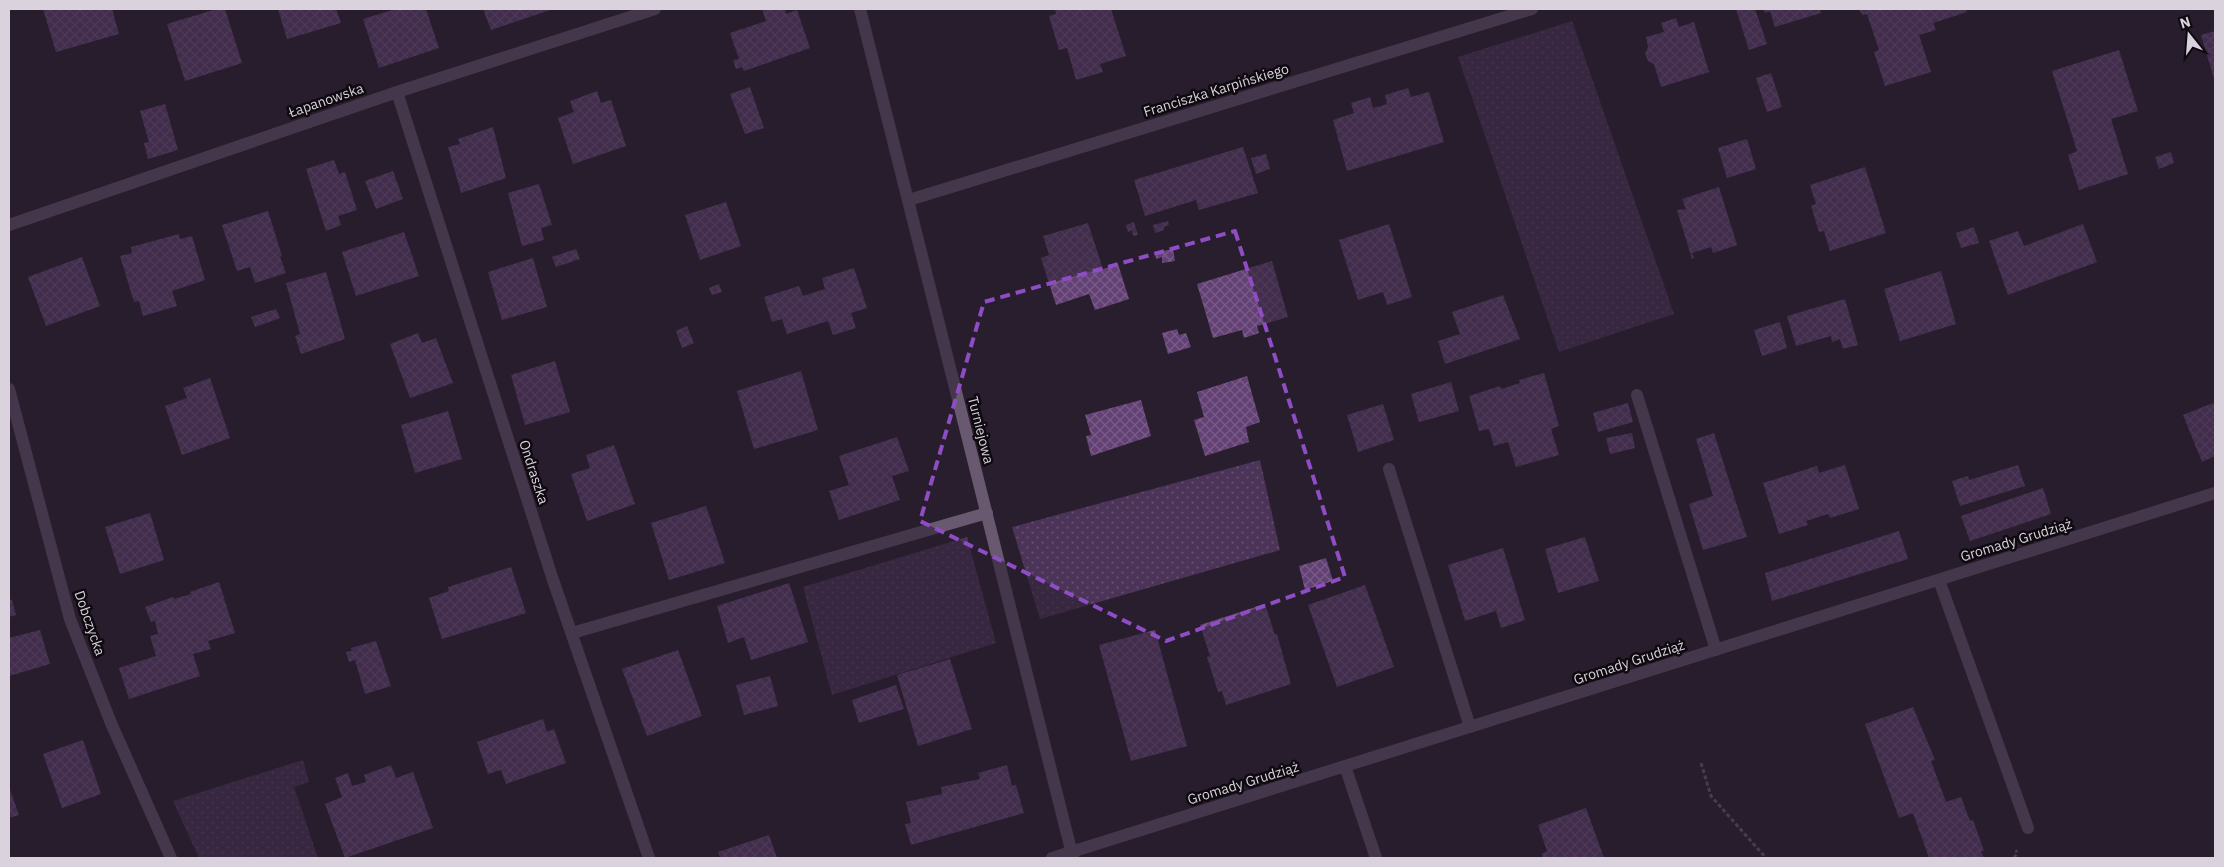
<svg xmlns="http://www.w3.org/2000/svg" width="2224" height="867" viewBox="0 0 2224 867" font-family="'IBM Plex Sans',sans-serif">
	<style>
		.grass { fill: url(#grass-dots) }
		.building { fill: url(#building-cross-hatch) }
		.lines { fill: none; stroke-linecap: round; stroke-linejoin: round }
		.path { stroke: #6c6370; stroke-width: 3; stroke-dasharray: 4 2.5; stroke-linecap: butt }
		.service { stroke: #685870; stroke-width: 12 }
		.minor { stroke: #685870; stroke-width: 12 }
		.marked { fill: none; stroke: #8e4dc5; stroke-width: 4; stroke-dasharray: 10 6; stroke-linejoin: round }
		.labels { text-anchor: middle; stroke-width: 5; stroke-linejoin: round; paint-order: stroke }
		.street-label { font-size: 14px; fill: #dad3dd; stroke: #0e0a10 }
	</style>
	<defs>
		<pattern id="grass-dots" width="8" height="8" patternUnits="userSpaceOnUse" patternTransform="scale(1.25)"><rect width="8" height="8" fill="#4b3457"/><path d="M2 2h.1M6 6h.1" fill="none" stroke="#64506f" stroke-width="1.8" stroke-linecap="round"/></pattern>
		<pattern id="building-cross-hatch" width="8" height="8" patternUnits="userSpaceOnUse" patternTransform="scale(1.25)"><rect width="8" height="8" fill="#634174"/><path d="M0 0l8 8M0 8l8-8" fill="none" stroke="#795c87"/></pattern>
	</defs>
	<rect width="100%" height="100%" fill="#281e2d"/>
	<path class="grass" d="M1572 21 1674 314 1559 352 1458 57Z
		M1260 460 1280 550 1040 619 1012 527Z
		M967 537 996 643 832 695 803 587Z
		M303 760 309 782 294 787 318 858H199L173 801Z"/>
	<path class="building" d="M43 9H112L119 34 56 52Z
		M217 9H225L242 63 185 81 167 24Z
		M278 9H336L341 23 287 39Z
		M396 9H426L439 48 379 68 363 19Z
		M483 9H553L491 30Z
		M762 9H785L786 14 797 10 810 48 744 71 742 67 736 69 733 60 739 59 730 33 766 21Z
		M1055 9H1111L1126 56 1100 64 1103 72 1076 80 1067 48 1059 50 1049 16 1056 14Z
		M1736 9H1755L1767 44 1749 50Z
		M1763 9H1820L1821 13 1775 27 1770 11 1765 13Z
		M1859 9H1966L1967 12 1933 23 1936 30 1919 35 1931 72 1885 86 1874 52 1879 50 1867 14 1862 15Z
		M1676 18 1679 27 1694 22 1709 72 1661 87 1654 64 1648 61 1645 53 1648 47 1646 37 1664 32 1661 23Z
		M2215 31V82L2201 35Z
		M2119 50 2138 111 2111 119 2128 174 2079 190 2068 155 2077 151 2052 71Z
		M1771 73 1782 107 1767 112 1756 78Z
		M750 87 764 128 745 134 730 94Z
		M1408 88 1411 97 1429 92 1444 142 1347 171 1333 120 1354 113 1351 103 1370 97 1373 108 1381 106 1387 104 1385 95Z
		M597 91 601 103 611 100 626 146 573 164 558 118 574 112 570 101Z
		M165 104 178 150 148 159 144 143 149 142 140 111Z
		M493 127 506 178 461 193 448 147 460 144 458 139Z
		M1747 139 1756 169 1727 178 1718 148Z
		M1243 147 1258 193 1199 210 1196 200 1145 216 1134 180Z
		M2171 152 2174 163 2159 169 2155 157Z
		M1266 154 1270 169 1256 174 1251 158Z
		M334 160 339 174 345 172 357 210 338 216 341 225 326 231 306 169Z
		M1865 167 1886 233 1830 251 1824 231 1819 232 1811 206 1816 204 1810 185Z
		M393 171 403 199 376 209 365 181Z
		M539 184 552 225 541 228 544 240 522 246 508 193Z
		M1719 187 1737 245 1713 253 1711 247 1692 253 1694 258 1692 259 1677 210 1686 209 1682 199Z
		M726 202 741 246 700 260 685 215Z
		M268 211 282 256 280 257 286 273 255 283 250 267 237 271 222 225Z
		M1168 221 1169 225 1164 227V230L1155 233 1153 225Z
		M1134 222 1138 235 1133 236 1132 230 1128 232 1126 225Z
		M1088 223 1103 269 1118 264 1129 299 1095 310 1089 294 1056 305 1041 258 1049 255 1043 236Z
		M1389 224 1412 297 1387 305 1383 292 1358 300 1339 240Z
		M2083 224 2097 262 2008 295 1989 241 2018 231 2024 246Z
		M1974 227 1979 243 1961 248 1956 233Z
		M404 232 419 276 356 296 342 252Z
		M179 234 180 239 192 236 205 280 172 291 177 306 143 316 139 301 134 302 120 256 132 253 131 247Z
		M576 249 580 259 556 267 552 257Z
		M1173 249 1175 261 1162 263V257L1156 259 1155 252Z
		M82 257 100 306 46 326 28 277Z
		M533 258 547 307 502 320 488 272Z
		M1272 261 1288 317 1257 326 1259 333 1244 338 1242 330 1213 338 1197 284Z
		M854 268 867 308 851 313 856 328 833 335 828 321 787 334 782 319 772 322 764 297 799 286 803 296 825 289 822 278Z
		M1941 271 1956 324 1900 341 1884 289Z
		M326 272 345 339 301 354 295 336 300 334 286 283Z
		M719 284 722 292 712 295 709 288Z
		M1503 295 1520 339 1445 364 1438 341 1460 334 1452 312Z
		M1845 299 1858 345 1843 349 1840 339 1832 342 1831 336 1796 346 1787 316Z
		M276 309 280 318 255 327 251 317Z
		M1780 322 1787 348 1762 356 1754 330Z
		M687 326 694 343 682 348 676 331Z
		M1177 329 1179 335 1186 333 1191 347 1168 354 1162 333Z
		M418 333 422 343 436 338 453 383 410 398 390 344Z
		M555 361 570 412 525 425 511 375Z
		M801 371 818 430 754 449 737 391Z
		M1544 373 1559 426 1551 429 1559 455 1516 467 1508 442 1494 446 1489 429 1479 431 1469 396 1500 386 1501 389 1520 383 1519 380Z
		M1247 376 1260 422 1246 427 1249 442 1205 456 1194 420 1204 417 1197 392Z
		M210 378 230 438 182 455 165 406 187 398 183 388Z
		M1451 382 1459 411 1419 422 1411 394Z
		M1141 400 1151 436 1091 456 1086 436 1091 435 1085 415Z
		M1628 403 1633 422 1598 432 1593 413Z
		M2213 403 2215 408V456L2202 462 2183 415Z
		M1383 404 1394 440 1358 452 1347 415Z
		M448 411 462 459 415 473 401 425Z
		M1632 433 1635 448 1610 454 1606 438Z
		M1714 433 1747 537 1703 550 1689 504 1713 496 1696 439Z
		M897 437 909 471 892 476 900 500 839 520 829 491 849 485 839 456Z
		M614 445 635 504 587 521 571 474 590 468 586 455Z
		M1845 465 1859 509 1830 518 1828 514 1806 521 1808 525 1779 534 1763 483 1817 466 1819 473Z
		M2018 465 2025 486 1960 506 1952 481 1968 476 1969 480Z
		M2043 488 2051 514 1970 541 1961 516Z
		M706 506 725 563 669 580 651 523Z
		M150 513 164 560 120 574 105 527Z
		M1899 531 1908 559 1772 601 1765 573Z
		M1585 537 1599 581 1558 593 1545 549Z
		M1503 548 1525 620 1501 628 1496 611 1465 621 1448 565Z
		M1326 558 1333 581 1305 590 1299 566Z
		M511 567 526 613 442 639 429 598 449 591 448 587Z
		M219 582 235 633 208 641 211 649 193 654 200 676 129 699 119 668 156 656 150 636 158 634 155 621 151 622 145 607 173 597 174 599 191 594 190 592Z
		M789 583 808 642 751 660 744 637 728 643 717 606Z
		M1365 585 1394 667 1337 687 1308 605Z
		M9 599 12 600 16 615 9 617Z
		M1265 604 1275 635 1277 634 1291 684 1226 705 1222 691 1218 692 1207 657 1210 656 1200 625Z
		M40 630 50 664 9 676V638Z
		M1155 630 1187 746 1131 761 1099 645Z
		M376 641 391 686 365 694 355 660 349 662 346 652 352 651 351 648Z
		M678 650 702 716 647 736 622 669Z
		M950 659 972 729 918 746 897 675Z
		M770 676 778 706 744 715 736 685Z
		M896 685 904 709 859 723 852 700Z
		M1913 707 1935 760 1931 761 1946 802 1961 797 1970 821 1973 820 1984 851H1981L1984 858H1929L1913 813 1899 818 1865 724Z
		M543 719 547 732 554 729 566 763 506 784 501 770 488 774 477 742Z
		M83 740 101 794 62 808 43 754Z
		M391 765 396 778 413 772 433 828 345 858 325 804 342 797 335 778 348 773 352 786 366 782 364 775Z
		M1007 765 1012 786 1016 785 1024 813 911 845 905 824 911 823 906 802 942 794 941 787 980 779 978 773Z
		M9 787 19 815 9 818Z
		M1586 808 1604 858H1543L1542 854 1547 851 1538 825Z
		M769 835 777 858H720L718 852Z"/>
	<g class="lines">
		<path class="path" d="M1701 763 1711 796 1766 858
			M2014 858 2017 853 2016 850"/>
		<path class="service" d="M1637 395 1716 650
			M1389 469 1470 727
			M1939 580 2028 828
			M572 633 987 513
			M1345 766 1376 858"/>
		<path class="minor" d="M860 9 1073 858
			M397 92 552 577 649 858
			M909 200 1532 9
			M9 225 397 92 655 9
			M9 389 70 619 111 723 171 858
			M1052 858 2215 493"/>
	</g>
	<path d="M0 0H2224V867H0ZM1235 231 1345 577 1166 641 920 521 984 302Z" fill="#281e2d" fill-opacity=".55" fill-rule="evenodd"/>
	<path class="marked" d="M1235 231 1345 577 1166 641 920 521 984 302Z"/>
	<g class="labels">
		<g class="street-label">
			<text transform="translate(1216 90) rotate(-17)" y="5">Franciszka Karpińskiego</text>
			<text transform="translate(326 100) rotate(-19)" y="5">Łapanowska</text>
			<text transform="translate(981 430) rotate(76)" y="5">Turniejowa</text>
			<text transform="translate(534 472) rotate(72)" y="5">Ondraszka</text>
			<text transform="translate(2016 540) rotate(-17)" y="5">Gromady Grudziąż</text>
			<text transform="translate(90 623) rotate(71)" y="5">Dobczycka</text>
			<text transform="translate(1629 662) rotate(-18)" y="5">Gromady Grudziąż</text>
			<text transform="translate(1243 783) rotate(-17)" y="5">Gromady Grudziąż</text>
		</g>
	</g>
	<rect width="2224" height="867" fill="none" stroke="#dad3dd" stroke-width="20"/>
	<g transform="translate(2189 35) rotate(343)" stroke="#0e0a10" stroke-width="4" paint-order="stroke">
	<path d="M0-4L9 19L0 12L-9 19Z" fill="#dad3dd"/>
	<text y="-8" font-size="14" font-weight="bold" text-anchor="middle" fill="#dad3dd">N</text>
	</g>
</svg>
